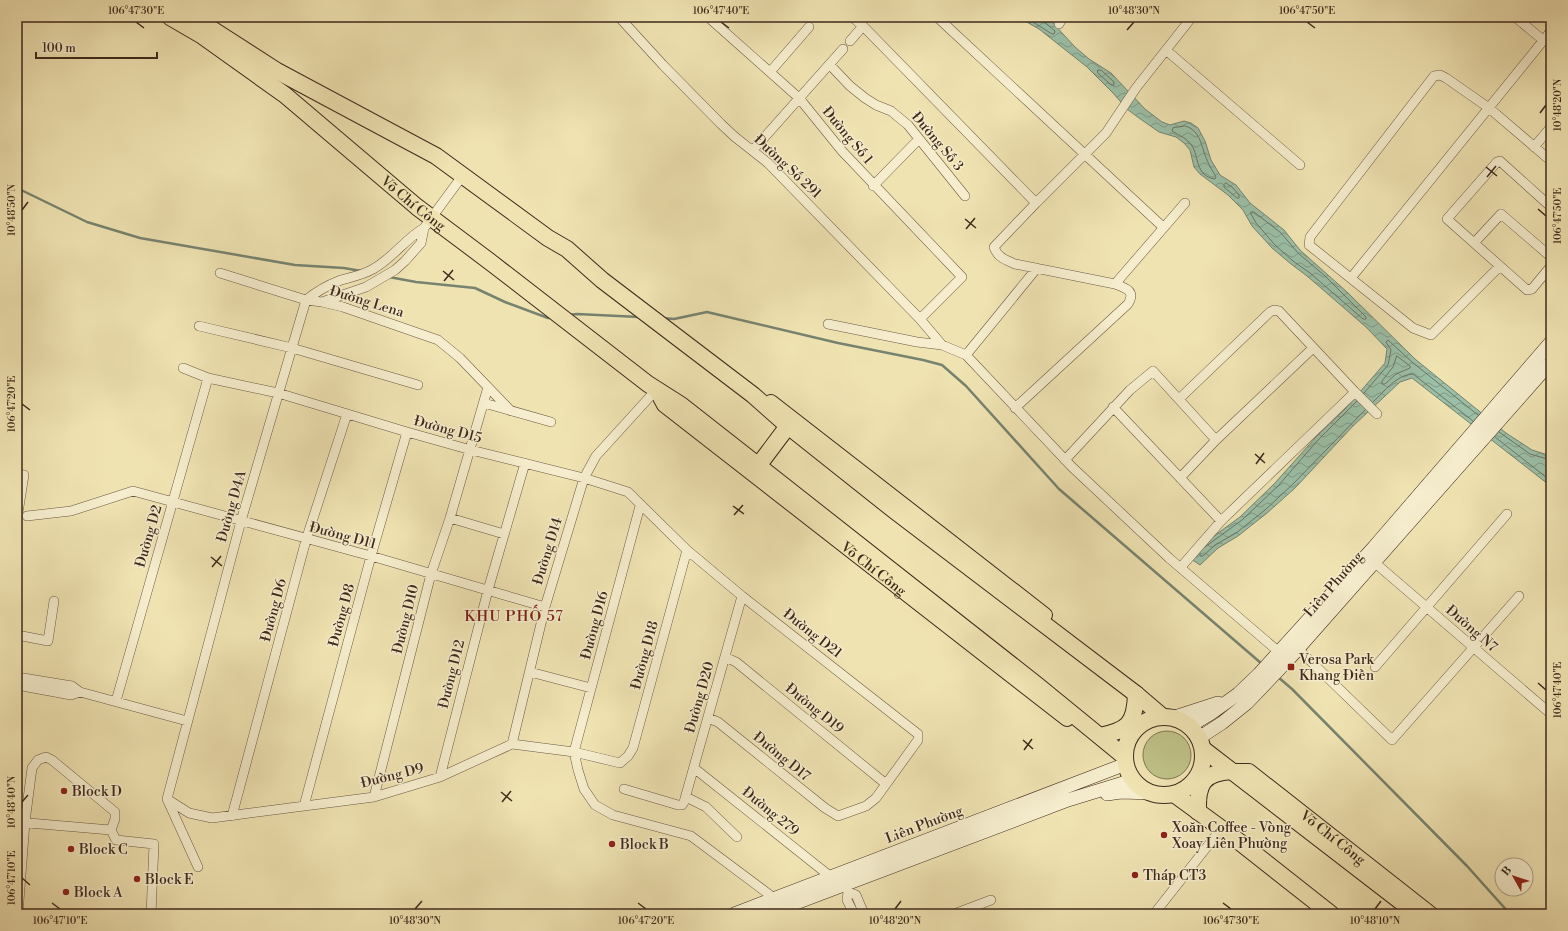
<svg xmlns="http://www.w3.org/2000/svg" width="1568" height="931" viewBox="0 0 1568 931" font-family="'Libre Bodoni',serif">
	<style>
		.green { fill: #bfc288; stroke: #7f7652 }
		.water { fill: url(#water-waves); stroke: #768370 }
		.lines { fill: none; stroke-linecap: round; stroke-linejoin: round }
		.shore { stroke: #6d7462; stroke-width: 1 }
		.stream { stroke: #768370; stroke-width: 2.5 }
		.street-casing { stroke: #6b5842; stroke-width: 10 }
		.secondary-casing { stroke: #3f291d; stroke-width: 14 }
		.primary-casing { stroke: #3f291d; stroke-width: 16 }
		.highway-casing { stroke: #3f291d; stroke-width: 18 }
		.street { stroke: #f5edcd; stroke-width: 9 }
		.secondary { stroke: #f5edcd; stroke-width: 13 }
		.primary { stroke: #f0e3b2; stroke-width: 14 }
		.highway { stroke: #f0e3b2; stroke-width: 16 }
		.ticks { fill: none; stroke: #3f291d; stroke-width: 1.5 }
		.poi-dot { fill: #8f2418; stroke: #f5edcd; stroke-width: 1.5 }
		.labels { text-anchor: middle; stroke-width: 3; stroke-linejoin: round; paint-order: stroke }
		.street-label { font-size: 14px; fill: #3f291d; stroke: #f5edcd }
		.poi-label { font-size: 14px; fill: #3f291d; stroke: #f5edcd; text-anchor: start }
		.neighbourhood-label { font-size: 15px; letter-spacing: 1px; fill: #7a1f14; stroke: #f5edcd }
		.neatline { fill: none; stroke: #3f291d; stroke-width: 1.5 }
		.ticks-label { font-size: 10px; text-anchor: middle; fill: #3f291d }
	</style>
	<defs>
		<pattern id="water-waves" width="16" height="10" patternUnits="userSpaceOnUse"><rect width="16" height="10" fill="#9bbfa7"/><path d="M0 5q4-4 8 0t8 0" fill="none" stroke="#809b87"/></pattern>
	</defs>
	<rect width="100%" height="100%" fill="#f0e3b2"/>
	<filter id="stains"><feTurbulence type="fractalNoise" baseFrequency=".005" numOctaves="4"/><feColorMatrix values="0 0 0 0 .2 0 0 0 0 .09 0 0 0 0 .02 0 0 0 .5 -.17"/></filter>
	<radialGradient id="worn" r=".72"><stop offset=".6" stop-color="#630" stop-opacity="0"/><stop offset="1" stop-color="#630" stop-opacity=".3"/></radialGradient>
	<path class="green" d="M1143 755a24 24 0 1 1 48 0a24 24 0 1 1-48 0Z"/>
	<path class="water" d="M1018 17H1042L1051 21 1075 47 1089 59 1111 73 1145 109 1162 122 1170 125 1184 121 1191 123 1198 128 1205 141 1211 160 1220 175 1236 185 1250 203 1284 230 1300 250 1347 292 1415 359 1506 433 1532 450 1551 456V488L1548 484 1412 378 1400 382 1353 426 1295 488 1267 513 1238 536 1218 548 1200 565 1191 559 1207 541 1240 517 1275 483 1316 437 1346 408 1385 363 1387 349 1366 327 1307 276 1291 264 1272 248 1252 226 1243 210 1228 195 1200 174 1194 167 1190 150 1184 143 1176 137 1159 132 1139 118 1127 109 1113 93 1087 67 1039 29Z
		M1551 542V626L1548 600Z"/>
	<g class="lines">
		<path class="shore" d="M1025 17 1052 34H1054L1055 31 1043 21 1042 17
			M1098 70H1101L1114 82V85H1111L1098 73Z
			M1185 126C1201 130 1201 147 1207 160 1209 166 1213 171 1216 177L1215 179C1195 176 1199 156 1192 146 1187 138 1180 136 1172 131L1173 128Z
			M1226 183 1233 188 1239 195V198H1237L1224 187V185Z
			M1251 212H1254L1281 233 1298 253 1325 276 1366 317V319H1363L1310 273 1293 261 1275 245 1256 223 1251 214Z
			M1397 356 1410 366V368L1396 374 1385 384H1382V381L1393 367Z
			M1364 393 1388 365 1391 350 1386 342 1388 340 1412 362 1478 415
			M1373 402C1385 391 1396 375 1413 374L1473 421
			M1499 432 1530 454 1551 460
			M1495 437 1551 481
			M1205 547 1242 520 1278 486 1318 440 1357 401
			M1200 553V556H1203L1215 545 1236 533 1265 510 1292 485 1365 410"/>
		<path class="stream" d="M17 188 87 222 140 238 295 265 344 268 361 271
			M389 277 416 282 475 288 505 302 548 318H552
			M568 315 577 314 639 317
			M662 318 674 319 707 312 838 343 923 360 942 365 966 386 1059 489 1262 664
			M1278 677 1292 689 1467 866 1510 914"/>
		<g class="street-casing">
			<path id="street" d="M619 17 663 65 721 124 735 137 768 163 920 319 942 345
				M708 17 799 98 842 151 962 277 920 319
				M852 17 863 26 1036 203
				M937 17 1163 227
				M1515 17 1543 40
				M1059 24 1063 17
				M850 41 863 26
				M1166 50 1300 165
				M830 65 850 86 865 98 876 105 891 111 908 125 965 196
				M770 72 809 27
				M1534 147 1551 127
				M753 150 843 49
				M873 186 919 139
				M1551 207 1500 161 1497 162 1447 219 1527 290 1532 289 1551 266
				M1474 243 1501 214 1551 257
				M1500 266 1431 335 1413 328 1309 245 1310 237 1434 76 1440 75 1446 78 1489 108 1551 161
				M220 273 306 300 322 302 343 307 438 340 460 358 511 411
				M1351 278 1551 31
				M1115 284 1185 203
				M306 300C317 291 328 285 341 280 352 277 363 275 373 269 393 258 405 239 424 228
				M322 302 366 287 395 270 405 261 421 243 424 228 463 175
				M828 324 917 342 942 345 966 355 1072 467 1169 558 1279 652
				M199 326 292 348 418 385
				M966 355 1037 268
				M183 368 208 378 278 393 407 432 471 450 584 478 628 492 687 550 742 596 918 734V740L876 798 866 806 838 816 825 808 718 722 708 718
				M1355 392 1377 414
				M1179 399 1270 312 1274 310 1279 311 1355 392 1221 521 1181 567
				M484 403 551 422
				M1113 407 1221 521
				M1015 408 1128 304C1136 291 1126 288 1115 284L1015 264C1006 260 997 257 994 247L1036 203 1106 133 1136 88 1192 17
				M1065 460 1130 390 1153 371 1216 440
				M17 474 24 475 17 519
				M1180 478 1216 440 1313 348
				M640 506 574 752 578 770 584 789 595 805 613 815 691 836 774 898
				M27 516 71 511 133 491 371 556 545 607
				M450 518 504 534
				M1374 562 1551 714
				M17 635 48 641 54 601
				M1298 649 1392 740 1519 596
				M725 657 736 662 886 784
				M1375 667 1507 514
				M530 672 591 688
				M17 677 72 686 80 692 187 721
				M17 685 71 695 80 692
				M116 701 208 378
				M512 744 545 607 584 478 596 456 656 390
				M694 768 831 877
				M440 777 488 590 525 463
				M624 789 678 805H682L684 802 742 596
				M374 797 431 574 450 518 488 387
				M686 797 706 807 737 837
				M167 799 189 813 212 818 374 797 440 777 512 744 574 752 620 763 628 756 633 748 687 550
				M304 806 371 556 407 432
				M232 816 306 540 347 414
				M17 822 111 830 116 840 154 844 151 914
				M198 867 167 799 241 521 306 300
				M845 885 848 892 847 900 854 914
				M848 892 856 895 864 914
				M18 914 25 822 32 768 38 760 46 757 52 760 115 812V819L111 830
				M954 914 991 900
				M1154 914 1221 829"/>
		</g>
		<g class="secondary-casing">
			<path id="secondary" d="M1172 718 1218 703
				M1190 726 1210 714 1238 694 1259 674 1374 547 1551 342
				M1199 738 1222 723 1247 703 1288 660 1551 362
				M1107 794 1121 792 1152 793
				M734 914 1126 764
				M767 914 1068 800 1133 780"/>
		</g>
		<g class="primary-casing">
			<g id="primary">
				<path id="s1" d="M656 390 664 405 1067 719"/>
				<path d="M771 402 1045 615"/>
				<path id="s2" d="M1231 771H1249L1431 914"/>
			</g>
		</g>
		<g class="highway-casing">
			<g id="highway">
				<path id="s3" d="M170 17 201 35 285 95 417 207 489 261 648 384 681 405 1037 685 1125 757"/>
				<path d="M193 17 277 71 436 156 548 238 567 249 602 280 753 395 788 426 895 511 1136 694 1163 717"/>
				<path d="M758 466 788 426"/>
				<circle cx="1164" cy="756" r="39"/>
				<path d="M1100 736C1128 730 1135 724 1136 694"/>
				<path d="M1203 749 1417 914"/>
				<path d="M1174 794 1237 840 1331 914"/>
				<path d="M1198 812C1197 784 1203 773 1231 771"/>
			</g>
		</g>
		<use href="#street" class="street"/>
		<use href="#secondary" class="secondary"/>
		<use href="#primary" class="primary"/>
		<use href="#highway" class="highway"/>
	</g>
	<path class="ticks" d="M136 22 144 28M721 22 729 28M1307 22 1315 28M1127 30 1134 22M1540 113 1546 105M1486 167 1497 176M1487 177 1496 166M1538 209 1546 216M22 210 28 202M965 219 976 228M966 229 975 218M443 271 454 280M444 281 453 270M22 404 30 410M1255 454 1265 463M1256 464 1264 453M733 506 744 514M734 515 743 505M211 557 222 566M212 567 221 556M1538 683 1546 690M1023 740 1033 749M1024 750 1032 739M501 792 512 801M22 802 28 795M502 802 511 791M22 878 30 885M52 903 60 909M638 903 646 909M1223 903 1231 909M415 909 422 901M895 909 901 901M1375 909 1381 901"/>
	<g class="poi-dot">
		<rect x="1287" y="663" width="8" height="8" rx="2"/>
		<circle cx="64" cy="791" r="4"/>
		<circle cx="1164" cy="835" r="4"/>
		<circle cx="612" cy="844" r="4"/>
		<circle cx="71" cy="849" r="4"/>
		<circle cx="1135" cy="875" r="4"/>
		<circle cx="137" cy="879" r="4"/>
		<circle cx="66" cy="892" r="4"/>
	</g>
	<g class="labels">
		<g class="street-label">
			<text transform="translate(848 135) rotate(50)" y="5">Đường Số 1</text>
			<text transform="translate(938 141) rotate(50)" y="5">Đường Số 3</text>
			<text transform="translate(788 166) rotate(43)" y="5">Đường Số 291</text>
			<text dy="5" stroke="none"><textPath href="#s3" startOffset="307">Võ Chí Công</textPath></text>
			<text transform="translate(367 301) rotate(17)" y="5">Đường Lena</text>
			<text transform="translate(448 429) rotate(15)" y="5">Đường D15</text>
			<text transform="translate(231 506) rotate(-74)" y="5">Đường D4A</text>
			<text transform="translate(343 535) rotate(15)" y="5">Đường D11</text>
			<text transform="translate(148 536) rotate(-74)" y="5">Đường D2</text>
			<text transform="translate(547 551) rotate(-73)" y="5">Đường D14</text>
			<text dy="5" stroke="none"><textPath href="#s1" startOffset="283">Võ Chí Công</textPath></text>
			<text transform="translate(1333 584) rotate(-49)" y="5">Liên Phường</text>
			<text transform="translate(273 610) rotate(-75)" y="5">Đường D6</text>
			<text transform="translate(341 615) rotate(-75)" y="5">Đường D8</text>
			<text transform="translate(405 619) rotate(-76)" y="5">Đường D10</text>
			<text transform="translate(594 625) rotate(-75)" y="5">Đường D16</text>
			<text transform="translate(1472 628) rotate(41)" y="5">Đường N7</text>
			<text transform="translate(813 633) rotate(38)" y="5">Đường D21</text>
			<text transform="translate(644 655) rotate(-75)" y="5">Đường D18</text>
			<text transform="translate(451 674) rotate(-76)" y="5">Đường D12</text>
			<text transform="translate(699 697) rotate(-74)" y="5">Đường D20</text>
			<text transform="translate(815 708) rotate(39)" y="5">Đường D19</text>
			<text transform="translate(782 756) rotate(39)" y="5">Đường D17</text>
			<text transform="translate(392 775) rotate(-14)" y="5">Đường D9</text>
			<text transform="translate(771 811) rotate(39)" y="5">Đường 279</text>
			<text transform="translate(924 824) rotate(-21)" y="5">Liên Phường</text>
			<text dy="5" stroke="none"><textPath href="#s2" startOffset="125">Võ Chí Công</textPath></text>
		</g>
		<g class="poi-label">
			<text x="1299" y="664">Verosa Park<tspan x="1299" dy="16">Khang Điền</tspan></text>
			<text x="72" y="796">Block D</text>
			<text x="1172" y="832">Xoăn Coffee - Vòng<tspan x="1172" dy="16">Xoay Liên Phường</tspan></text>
			<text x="620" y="849">Block B</text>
			<text x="79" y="854">Block C</text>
			<text x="1143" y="880">Tháp CT3</text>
			<text x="145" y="884">Block E</text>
			<text x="74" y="897">Block A</text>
		</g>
		<g class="neighbourhood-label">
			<text x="514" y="621">KHU PHỐ 57</text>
		</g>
	</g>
	<rect width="1568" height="931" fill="none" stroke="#f0e3b2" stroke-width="44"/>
	<g transform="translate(1514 877) rotate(309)"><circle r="19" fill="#f5edcd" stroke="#ac9f87"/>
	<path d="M0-3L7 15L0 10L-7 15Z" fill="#8f2418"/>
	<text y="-6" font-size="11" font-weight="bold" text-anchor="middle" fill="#3f291d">B</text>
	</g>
	<path d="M36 52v6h121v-6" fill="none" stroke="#3f291d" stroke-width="2"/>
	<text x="42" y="52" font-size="12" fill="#3f291d" stroke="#f5edcd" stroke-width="3" paint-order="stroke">100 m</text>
	<rect x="22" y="22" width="1524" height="887" class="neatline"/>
	<g class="ticks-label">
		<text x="136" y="14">106°47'30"E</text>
		<text x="721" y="14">106°47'40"E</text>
		<text x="1134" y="14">10°48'30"N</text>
		<text x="1307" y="14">106°47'50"E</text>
		<text transform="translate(1557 105) rotate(-90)" y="4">10°48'20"N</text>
		<text transform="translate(11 210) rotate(-90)" y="4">10°48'50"N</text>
		<text transform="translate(1557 216) rotate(-90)" y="4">106°47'50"E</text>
		<text transform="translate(11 404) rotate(-90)" y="4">106°47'20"E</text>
		<text transform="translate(1557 690) rotate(-90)" y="4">106°47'40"E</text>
		<text transform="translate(11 802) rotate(-90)" y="4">10°48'40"N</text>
		<text transform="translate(11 878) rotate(-90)" y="4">106°47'10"E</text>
		<text x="60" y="924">106°47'10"E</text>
		<text x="415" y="924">10°48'30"N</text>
		<text x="646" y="924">106°47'20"E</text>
		<text x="895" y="924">10°48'20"N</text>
		<text x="1231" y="924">106°47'30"E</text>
		<text x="1375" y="924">10°48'10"N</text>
	</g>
	<rect width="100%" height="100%" filter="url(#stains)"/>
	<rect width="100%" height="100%" fill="url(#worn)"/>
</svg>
